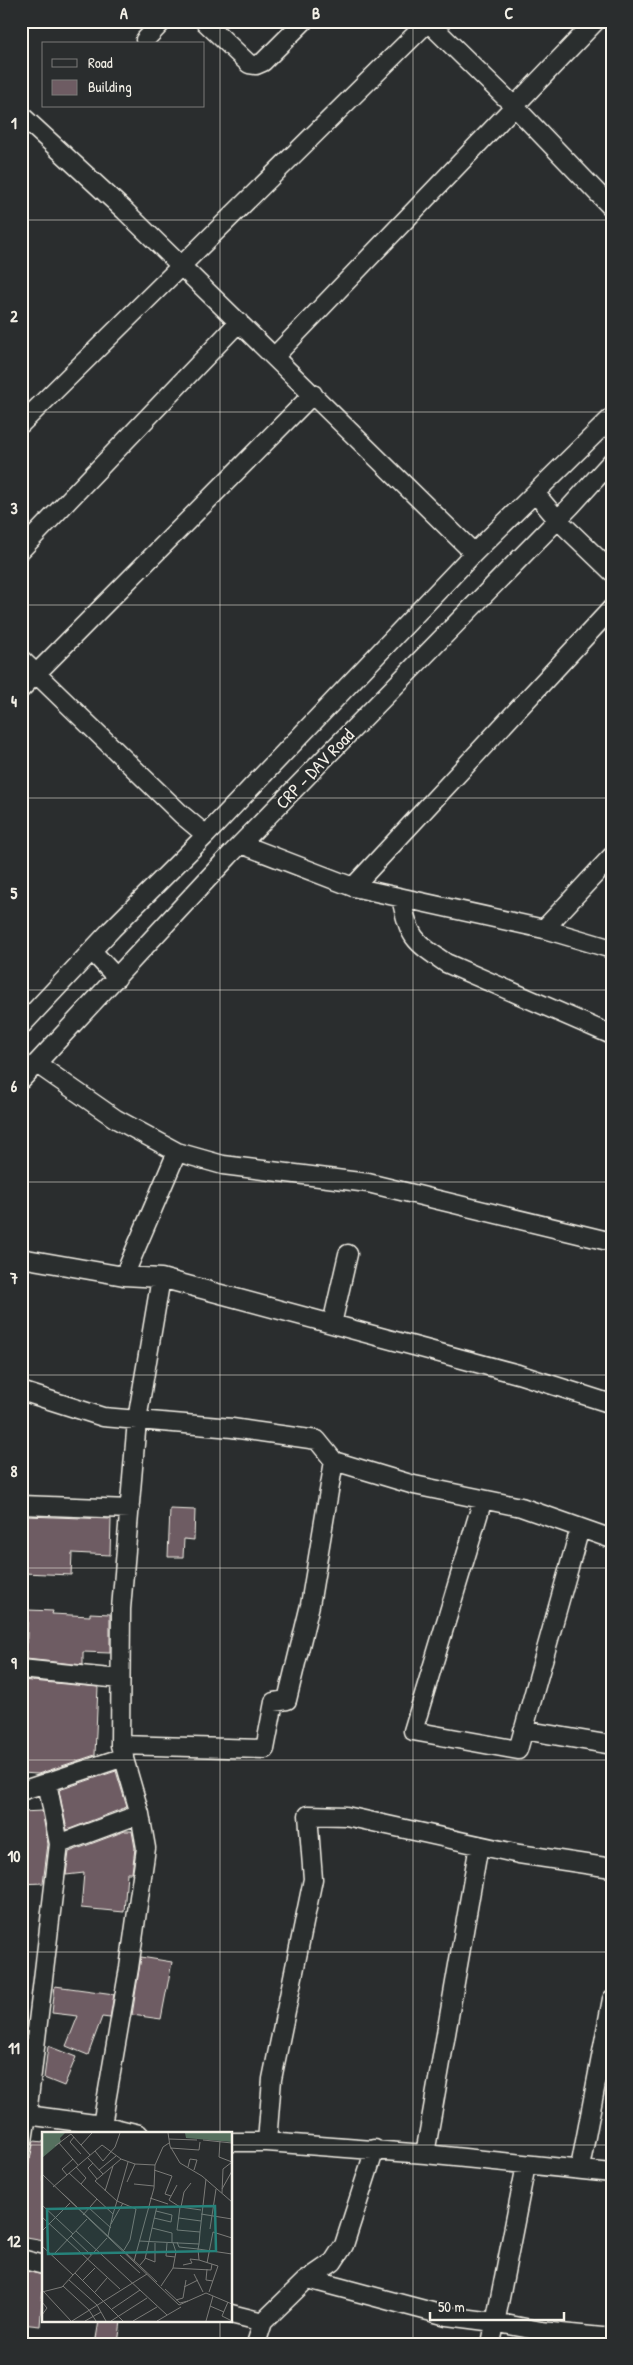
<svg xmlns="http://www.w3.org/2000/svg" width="633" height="2365" viewBox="0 0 633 2365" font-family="'Patrick Hand',sans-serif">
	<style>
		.building { fill: #6e5c63; stroke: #f4f1e8 }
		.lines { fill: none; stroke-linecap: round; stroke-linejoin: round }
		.minor-casing { stroke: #f4f1e8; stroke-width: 21 }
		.minor { stroke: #2a2d2e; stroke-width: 18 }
		.grid { fill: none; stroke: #f4f1e8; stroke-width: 1; stroke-opacity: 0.55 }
		.labels { text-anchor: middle; stroke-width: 4; stroke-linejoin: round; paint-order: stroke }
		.street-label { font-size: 18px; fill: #f4f1e8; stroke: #2a2d2e }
		.inset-road { fill: none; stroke: #7b7b78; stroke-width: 1 }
		.view { fill: #26827a; fill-opacity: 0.15; stroke: #26827a; stroke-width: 2.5 }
		.inset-edge { fill: none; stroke: #f4f1e8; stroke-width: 2.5 }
		.neatline { fill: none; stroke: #f4f1e8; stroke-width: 2 }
		.grid-label { font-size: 16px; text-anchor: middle; font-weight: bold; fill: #f4f1e8 }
	</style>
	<rect width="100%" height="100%" fill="#2a2d2e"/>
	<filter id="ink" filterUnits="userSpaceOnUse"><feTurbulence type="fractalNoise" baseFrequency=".02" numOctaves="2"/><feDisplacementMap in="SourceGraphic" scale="10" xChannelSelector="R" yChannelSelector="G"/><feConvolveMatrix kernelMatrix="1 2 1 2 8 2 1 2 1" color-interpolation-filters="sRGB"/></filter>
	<g filter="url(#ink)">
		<path class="building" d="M170 1509 195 1510 194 1540 184 1539 183 1557H168Z
			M26 1516 111 1519 110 1555 72 1553 71 1575 23 1573Z
			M28 1610 53 1611 52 1614 90 1616V1613L110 1614V1653L83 1652V1665L26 1659Z
			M21 1680 98 1687 95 1755 38 1774 21 1773Z
			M116 1771 127 1807 67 1830 59 1790Z
			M42 1811 48 1844 43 1883 21 1884V1812Z
			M125 1831H132L135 1848 132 1873H127L124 1912 81 1908 84 1873 66 1875 69 1852Z
			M141 1957 172 1962 161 2019 132 2015Z
			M55 1986 114 1994 110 2018 102 2017 88 2055 66 2046 78 2016 52 2013Z
			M48 2046 76 2057 64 2086 44 2078Z
			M34 2141 44 2142V2241L21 2237 29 2183H27L29 2161Z
			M21 2270 44 2275 40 2326 21 2324Z
			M99 2321H121L118 2344H95Z"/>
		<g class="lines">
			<g class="minor-casing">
				<path id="minor" d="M204 21 249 64 256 65 263 62 304 21
					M427 21 514 106 612 208
					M145 40 163 21
					M21 115 125 211 474 553
					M275 356 596 21
					M21 424 429 21
					M535 493 557 519 612 572
					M21 550 239 322
					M21 659 182 815 206 835
					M21 689 313 394
					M241 844 353 887 544 929
					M612 856 544 929 612 949
					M353 887 612 608
					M401 898C410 938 412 940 446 963L612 1035
					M92 951 117 978
					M21 1026 112 929 206 835 474 553 612 417
					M37 1064 116 1119 177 1152 223 1165 368 1183 612 1242
					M21 1080 229 856 571 506 612 461
					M21 1258 124 1276 161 1278 518 1374 612 1404
					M124 1276 177 1152
					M332 1324 348 1254
					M21 1391 103 1417 232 1428 317 1440 334 1461 414 1485 521 1507 612 1539
					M483 1499 413 1731 518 1750 580 1528
					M21 1505 130 1509
					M21 1669 120 1679
					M523 1730 612 1745
					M120 1745 265 1749 274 1702 287 1700 310 1605 334 1461
					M47 1782 59 1844
					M21 1791 124 1757
					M21 2115H27L59 1844 140 1814
					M139 2134 102 2125 129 1968 146 1848 140 1814 120 1745 121 1609 137 1420 161 1278
					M231 2142H267L272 2079 313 1879 308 1815 346 1816 519 1854 612 1868
					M267 2142 425 2154 612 2173
					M21 2154 27 2115 102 2125
					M425 2154 479 1845
					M580 2168 612 1999
					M21 2259 44 2265
					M308 2279 447 2316 494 2322 541 2331 612 2338
					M231 2314 263 2322 256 2344
					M263 2322 304 2282 333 2262 344 2245 375 2149
					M491 2344 526 2165"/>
			</g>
			<use href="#minor" class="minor"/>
		</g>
	</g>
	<path class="grid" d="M220 21V2134M413 21V2344M21 220H612M21 412H612M21 605H612M21 798H612M21 990H612M21 1182H612M21 1375H612M21 1568H612M21 1760H612M21 1952H612M21 2145H44M231 2145H612M220 2321V2344"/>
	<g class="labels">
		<g class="street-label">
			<text transform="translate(315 769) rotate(-46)" y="6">CRP - DAV Road</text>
		</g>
	</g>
	<g transform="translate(42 2132)">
		<rect width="190" height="190" fill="#2a2d2e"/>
		<path d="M0 1H23L18 6 19 10 0 26ZM143 1H190V10L144 6Z" fill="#55705e"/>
		<path class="inset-road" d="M126 1 128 14 138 31 160 44 190 70M32 5 28 10 39 22M127 7 155 8M161 8 190 11M178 9 177 25 190 30M17 11 29 2 48 23M39 13 50 1M13 14 17 11 36 33M128 16 157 18 158 10M53 19 61 29 73 15 78 1M45 25 61 42M51 31 46 36 55 47M34 35 44 46 39 52M146 35 148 27 155 28 152 38M57 38 74 24M112 38 130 44 123 62 129 64M27 41 55 67 41 83M0 42 137 173 164 161 190 172M25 43 20 37 31 27M85 50 93 32M92 52 112 54M135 53 127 68 138 75 159 78M11 55 60 13 79 27M180 57 190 39M63 59 71 34M20 61 115 150M180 61 181 37 190 30M108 66 126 72M55 67 71 82 75 69 53 49 79 27 93 32 113 33M0 73 31 102M139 75 142 60 149 51M47 76 69 96M159 82 190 87M0 85 78 157M112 86 129 90 130 83 114 79M137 86 159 89M69 92 81 71M110 96 130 101V111M168 97 174 57M0 99 28 71M34 99 125 183M158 100 164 47M29 104 49 123M66 104 71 82M97 109 157 112 158 100 135 98 138 75M135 110 137 115 156 117 157 128 176 134 167 160M125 111 124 124 133 125M157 112 156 117 190 122M0 114 31 143M82 118 88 108 94 77 75 69 86 30M13 121 45 87M78 123 98 141M103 126 113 130V111M92 129 112 56 113 33 121 15 127 11M165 131 171 100 190 106M98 133 103 127 115 74M141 133 150 131 148 127 157 128M131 136 169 138 170 132M165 137 164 148 171 149M33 141 81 189M152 142 161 160M27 148 55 173 64 189M41 148 53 136M21 154 47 178 54 189M119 154 131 136 134 120 131 111M142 155 156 148M123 157 138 171 146 169M0 160 20 155 65 106M2 160 29 189M53 160 65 146M134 168 141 166 144 148M0 170 5 176 0 183M186 170 180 184 190 189M168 174 182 180M70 177 98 158M30 189 105 142M43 189 59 180M69 189 105 166M91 189 115 175M115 189 139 175M164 189 171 164"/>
		<path class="view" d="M173 74 174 119 6 122 5 77Z"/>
		<rect width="190" height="190" class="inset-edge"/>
	</g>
	<rect width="633" height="2365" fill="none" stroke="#2a2d2e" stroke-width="55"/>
	<rect x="42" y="42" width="162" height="65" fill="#2a2d2e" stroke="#7b7b78"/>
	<rect x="52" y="59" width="25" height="8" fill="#2a2d2e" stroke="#7b7b78"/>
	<text x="88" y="68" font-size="15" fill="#f4f1e8">Road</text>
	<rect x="52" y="80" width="25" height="15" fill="#6e5c63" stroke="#7b7b78"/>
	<text x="88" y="92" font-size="15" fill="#f4f1e8">Building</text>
	<path d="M430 2312v8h134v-8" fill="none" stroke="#f4f1e8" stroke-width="2.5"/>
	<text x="438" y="2312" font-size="15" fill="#f4f1e8" stroke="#2a2d2e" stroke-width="4" paint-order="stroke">50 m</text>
	<rect x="28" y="28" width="578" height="2310" class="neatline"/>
	<g class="grid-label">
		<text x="124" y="19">A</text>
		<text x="316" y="19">B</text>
		<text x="509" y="19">C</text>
		<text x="14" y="129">1</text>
		<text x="14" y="322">2</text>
		<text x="14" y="514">3</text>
		<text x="14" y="707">4</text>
		<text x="14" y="899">5</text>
		<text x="14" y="1092">6</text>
		<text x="14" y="1284">7</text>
		<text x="14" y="1477">8</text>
		<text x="14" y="1669">9</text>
		<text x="14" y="1862">10</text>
		<text x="14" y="2054">11</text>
		<text x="14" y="2247">12</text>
	</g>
</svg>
